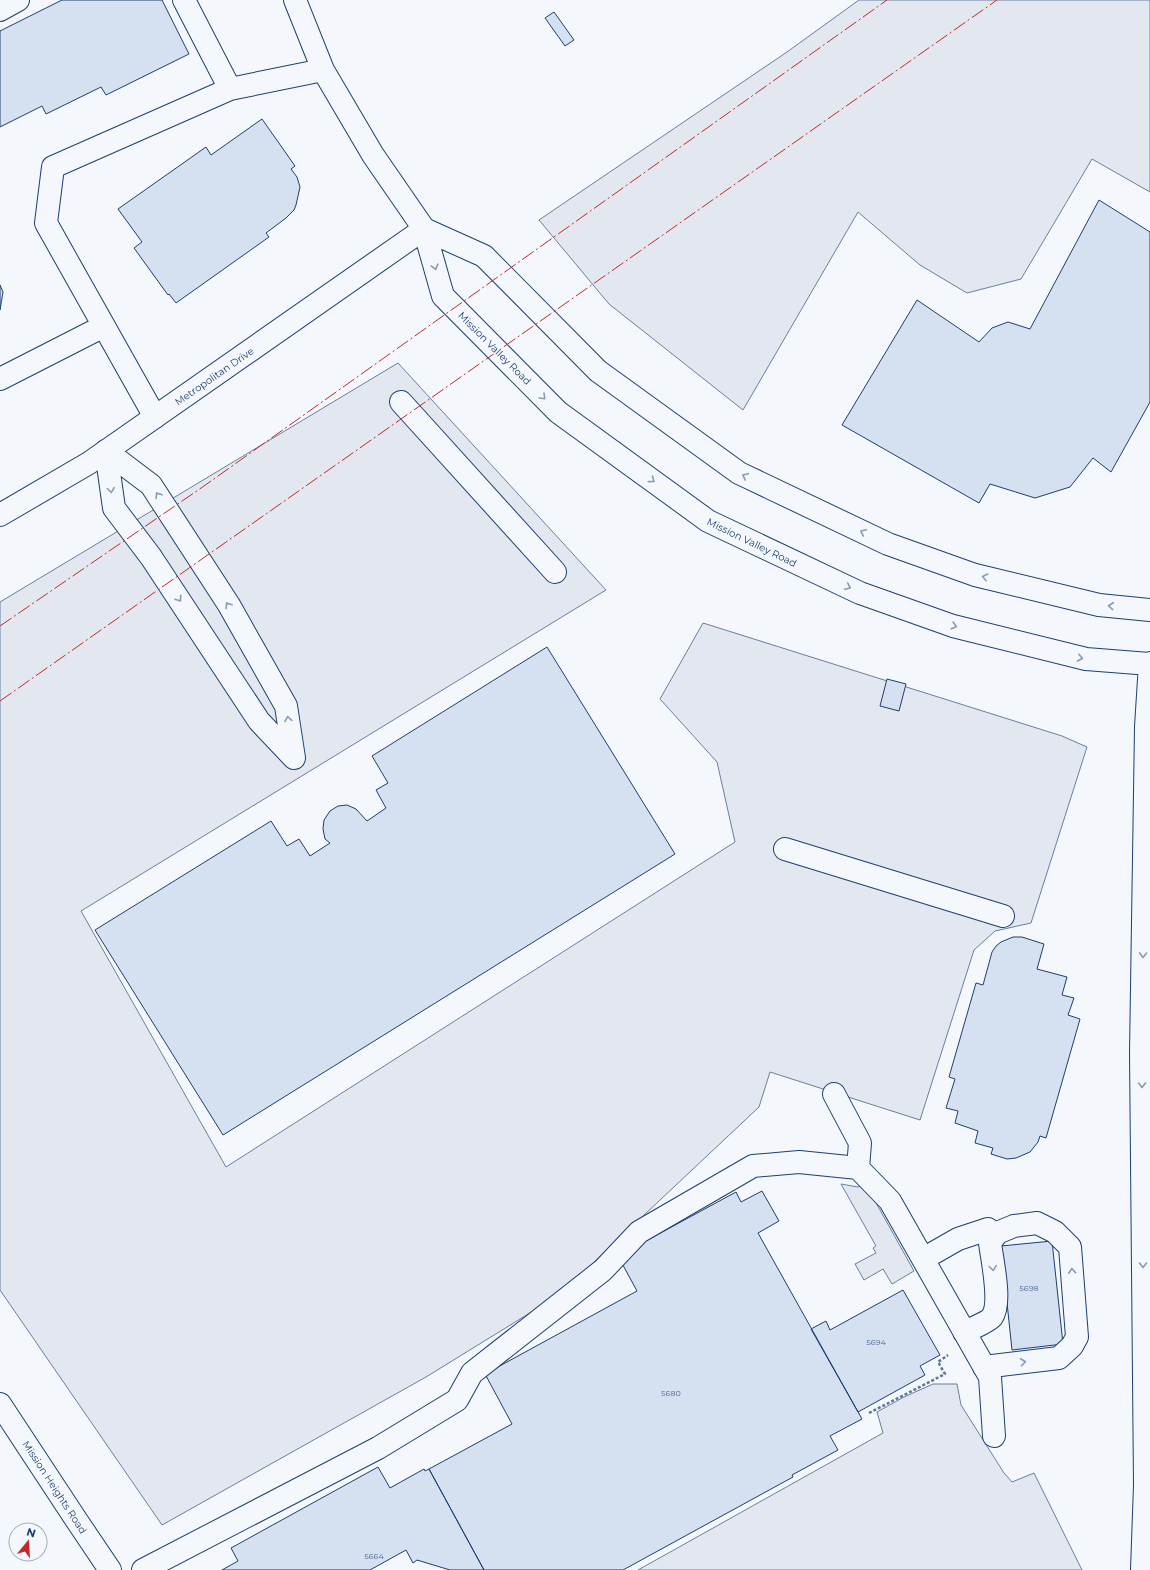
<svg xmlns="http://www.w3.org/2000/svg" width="1150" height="1570" viewBox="0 0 1150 1570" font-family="Montserrat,sans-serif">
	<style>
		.parking { fill: #e3e8f0; stroke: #687fa3 }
		.building { fill: #d5e0f0; stroke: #1d3f73 }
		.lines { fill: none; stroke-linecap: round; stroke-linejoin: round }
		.minor-casing { stroke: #1d3f73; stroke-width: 24 }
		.major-casing { stroke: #1d3f73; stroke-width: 24 }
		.path { stroke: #5e769c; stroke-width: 2.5; stroke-dasharray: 3 2; stroke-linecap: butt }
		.minor { stroke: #f4f7fb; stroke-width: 22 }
		.major { stroke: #f4f7fb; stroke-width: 22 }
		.power { stroke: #c62828; stroke-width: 1; stroke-dasharray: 14 3 2 3; stroke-linecap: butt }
		.oneway { stroke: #889bb7 }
		.labels { text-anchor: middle; stroke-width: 3; stroke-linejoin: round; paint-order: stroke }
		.number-label { font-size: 8px; fill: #4b6792 }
		.street-label { font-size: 10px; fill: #1d3f73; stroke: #f4f7fb }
	</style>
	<rect width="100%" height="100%" fill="#f4f7fb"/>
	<path class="parking" d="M859 0H1150V192L1092 159 1021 279 967 293 920 265 858 212 743 410 609 304 539 220 787 52Z
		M398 363 606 590 81 911 226 1167 735 842 717 762 660 699 703 623 1062 736 1087 747 1031 923 995 931 974 950 920 1120 770 1072 759 1107 559 1295 426 1377 162 1525 0 1290V602Z
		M865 1183 914 1271 892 1284 883 1269 864 1280 855 1264 876 1253 873 1248 876 1246 841 1184 858 1187Z
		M933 1384H957L961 1405 1004 1473 1012 1482 1034 1473 1082 1570H638L883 1433 877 1412 904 1397Z"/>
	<path class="building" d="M62 0H162L189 54 106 95 101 87 46 114 42 106 0 127V31Z
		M554 12 574 40 565 46 545 18Z
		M262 119 295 166 291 169 297 177 300 187 296 205 294 210 286 218 266 233 269 237 176 303 169 294 168 295 134 248 142 242 118 209 206 147 211 155Z
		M1099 200 1150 232V402L1111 472 1093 458 1070 487 1035 498 990 484 979 503 842 425 917 300 979 342 992 328 1008 322 1030 329Z
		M0 285 3 292 0 310Z
		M547 647 675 854 223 1135 95 930 271 821 287 846 299 839 310 856 330 843 325 839 323 829 324 820 330 811 338 806 347 805 356 809 367 821 386 808 376 790 388 783 372 756Z
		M887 679 906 684 899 711 880 706Z
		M1013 937H1022L1044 944 1037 969 1067 977 1062 995 1074 998 1068 1015 1080 1019 1046 1138 1040 1136 1038 1142 1030 1152 1016 1158 1007 1159 991 1154 993 1148 975 1143 978 1131 955 1123 958 1111 946 1108 955 1079 949 1077 976 983 983 985 992 952 996 946 1001 942Z
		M762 1191 779 1221 758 1233 862 1419 830 1436 838 1450 792 1475 793 1477 623 1570H484L429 1469 512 1424 485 1374 637 1291 618 1256 736 1192 741 1202Z
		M1052 1241 1063 1344 1012 1350 1001 1246Z
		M903 1290 940 1355 920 1366 925 1375 858 1412 811 1329 826 1321 830 1330Z
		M378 1467 390 1488 424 1469 425 1471 429 1469 484 1570H450L417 1560 413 1563 406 1550 370 1570H222L238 1561 231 1548Z"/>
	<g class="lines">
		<g class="minor-casing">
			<path id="minor" d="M184 0 230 89 323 70
				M295 0 323 70 373 155 424 229
				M0 10 18 0
				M0 379 104 326
				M401 402 555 572
				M155 417 46 223 53 167 230 89
				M106 451 151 485 229 605 286 706 294 758
				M106 451 114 508 151 557 259 721 294 758
				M785 849 1003 916
				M834 1094 860 1143 858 1168
				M923 1259 958 1239 988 1229 996 1235
				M964 1332C971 1329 988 1322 992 1317 1002 1303 992 1260 990 1243L997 1233 1014 1226 1037 1223 1055 1232 1070 1247 1077 1337 1072 1346 1059 1358 984 1367
				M0 1404 77 1521 110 1570
				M143 1570 378 1448 457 1400 472 1373 603 1270 639 1232 753 1166 799 1162 858 1168 890 1201 990 1377 994 1436"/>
		</g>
		<g class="major-casing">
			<path id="major" d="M424 229 443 296 558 412 708 521 860 593 953 626 1086 659 1150 664
				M424 229 484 256 598 371 739 473 888 544 975 575 1099 605 1150 610
				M0 515 89 463 424 229
				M1142 1570 1145 1485 1141 1053 1146 727 1150 663"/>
		</g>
		<path class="path" d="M869 1413 945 1374 938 1362 948 1355"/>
		<use href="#minor" class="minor"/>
		<use href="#major" class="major"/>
		<path class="power" d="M0 626 204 486 887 0
			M0 701 997 0"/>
	</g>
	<defs><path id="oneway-chevron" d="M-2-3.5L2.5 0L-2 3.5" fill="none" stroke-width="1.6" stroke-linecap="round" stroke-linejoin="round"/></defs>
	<g class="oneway">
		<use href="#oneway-chevron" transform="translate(435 267) rotate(75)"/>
		<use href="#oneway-chevron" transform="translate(543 397) rotate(45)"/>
		<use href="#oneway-chevron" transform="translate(745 476) rotate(-155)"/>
		<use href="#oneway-chevron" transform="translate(652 480) rotate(36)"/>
		<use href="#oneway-chevron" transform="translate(111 490) rotate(82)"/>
		<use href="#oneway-chevron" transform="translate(158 495) rotate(-122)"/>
		<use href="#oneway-chevron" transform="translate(863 532) rotate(-155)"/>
		<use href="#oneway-chevron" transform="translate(985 577) rotate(-166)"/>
		<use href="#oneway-chevron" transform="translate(848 587) rotate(25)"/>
		<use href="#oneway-chevron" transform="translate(179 599) rotate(56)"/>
		<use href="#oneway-chevron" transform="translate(228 605) rotate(-122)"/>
		<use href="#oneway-chevron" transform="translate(1111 606) rotate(-174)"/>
		<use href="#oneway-chevron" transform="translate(954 626) rotate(16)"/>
		<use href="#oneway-chevron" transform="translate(1080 658) rotate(13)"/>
		<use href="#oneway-chevron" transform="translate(288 719) rotate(-99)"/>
		<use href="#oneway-chevron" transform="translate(1143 955) rotate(91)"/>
		<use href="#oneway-chevron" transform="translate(1142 1085) rotate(90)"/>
		<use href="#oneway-chevron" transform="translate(1143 1265) rotate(89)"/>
		<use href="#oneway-chevron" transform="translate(993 1268) rotate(82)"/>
		<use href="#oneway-chevron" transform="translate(1072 1271) rotate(-94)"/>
		<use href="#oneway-chevron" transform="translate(1023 1362) rotate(-7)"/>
	</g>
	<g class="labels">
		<g class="number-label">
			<text x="1029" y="1291">5698</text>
			<text x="876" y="1345">5694</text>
			<text x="671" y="1396">5680</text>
			<text x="374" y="1559">5664</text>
		</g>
		<g class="street-label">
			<text transform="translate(495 348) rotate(45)" y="4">Mission Valley Road</text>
			<text transform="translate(214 376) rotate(-35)" y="4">Metropolitan Drive</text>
			<text transform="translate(752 542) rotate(26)" y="4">Mission Valley Road</text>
			<text transform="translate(55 1487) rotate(57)" y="4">Mission Heights Road</text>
		</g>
	</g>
	<g transform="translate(28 1542) rotate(18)"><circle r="19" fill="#f4f7fb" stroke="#9eadc5"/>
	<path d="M0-3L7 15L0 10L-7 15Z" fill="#c62828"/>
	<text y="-6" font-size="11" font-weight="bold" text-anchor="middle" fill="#1d3f73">N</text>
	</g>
</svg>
